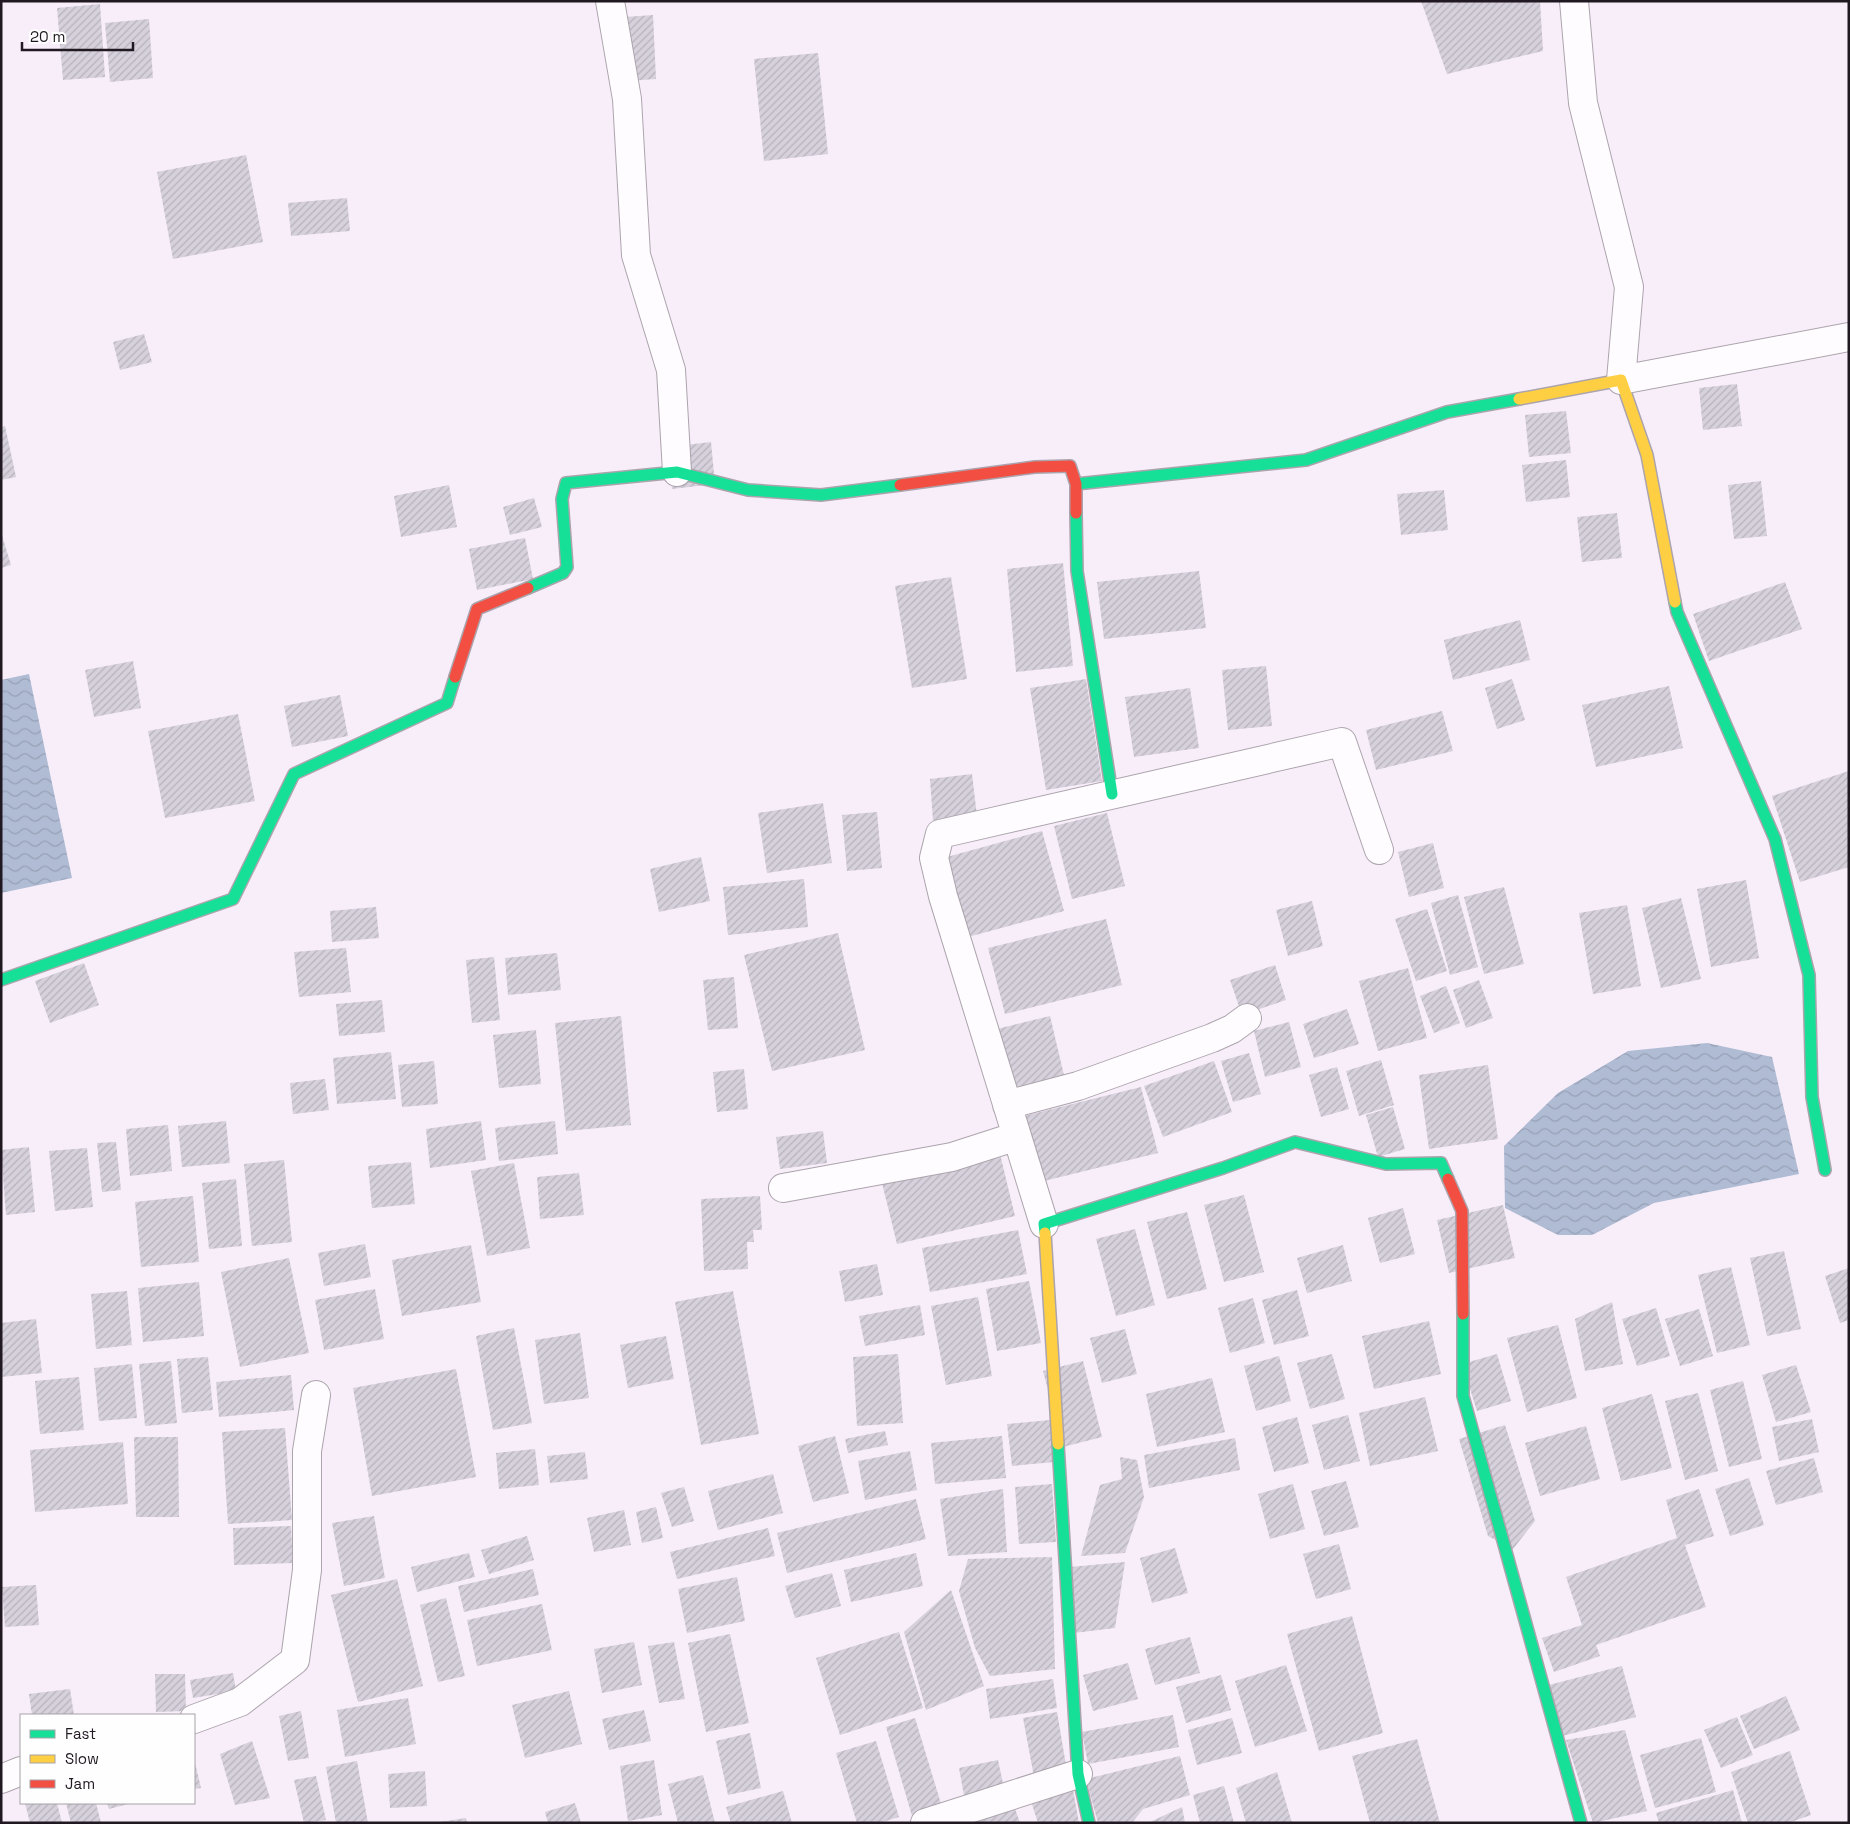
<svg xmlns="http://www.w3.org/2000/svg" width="1850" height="1824" viewBox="0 0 1850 1824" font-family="'Space Grotesk',sans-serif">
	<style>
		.water { fill: url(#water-waves) }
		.building { fill: url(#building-hatch) }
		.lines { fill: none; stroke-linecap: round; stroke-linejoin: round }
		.street-casing { stroke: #aca4ad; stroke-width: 30 }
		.fast-casing { stroke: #aca4ad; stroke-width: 14 }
		.slow-casing { stroke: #aca4ad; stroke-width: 14 }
		.jam-casing { stroke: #aca4ad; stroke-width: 14 }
		.street { stroke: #fefcfe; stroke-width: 28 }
		.fast { stroke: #16e098; stroke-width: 11 }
		.slow { stroke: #ffcf43; stroke-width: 11 }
		.jam { stroke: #f24e42; stroke-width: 11 }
	</style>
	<defs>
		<pattern id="water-waves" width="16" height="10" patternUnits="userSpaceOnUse" patternTransform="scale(1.25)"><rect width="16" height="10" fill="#b0bcd4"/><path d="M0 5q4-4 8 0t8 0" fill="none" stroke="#97a1b6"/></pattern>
		<pattern id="building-hatch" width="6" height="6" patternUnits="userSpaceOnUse" patternTransform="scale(1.25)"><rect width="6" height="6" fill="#d6d1dc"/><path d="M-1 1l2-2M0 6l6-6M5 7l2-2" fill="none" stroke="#b7b3bc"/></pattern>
	</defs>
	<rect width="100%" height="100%" fill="#f8eefa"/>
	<path class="water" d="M29 674 72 878 1 893V680Z
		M1707 1043 1772 1057 1799 1174 1654 1203 1592 1235H1558L1505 1208 1504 1146 1558 1093 1628 1051Z"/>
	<path class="building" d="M1421 1H1540L1543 51 1447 74Z
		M100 4 105 77 63 80 57 8Z
		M653 15 656 79 628 81 625 17Z
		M149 19 153 78 110 82 105 23Z
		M818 53 828 154 764 161 754 59Z
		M246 155 263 242 173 259 157 172Z
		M347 198 350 231 291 236 288 203Z
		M144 334 152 362 120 370 113 342Z
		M1737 384 1742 426 1703 430 1699 388Z
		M1566 411 1571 453 1529 457 1525 415Z
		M5 426 16 477 1 480V427Z
		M711 442 715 484 672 489 668 447Z
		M1566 460 1570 497 1526 502 1522 465Z
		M1761 481 1767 536 1734 539 1728 485Z
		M449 485 457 527 401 537 394 496Z
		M1444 490 1448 530 1401 535 1397 494Z
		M534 498 542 527 510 535 503 507Z
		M1617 513 1622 558 1582 562 1577 517Z
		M1 532 11 565 1 568Z
		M525 538 533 579 477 590 469 549Z
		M1063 563 1073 666 1016 672 1007 569Z
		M1199 571 1206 628 1104 639 1097 582Z
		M951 577 967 679 912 688 895 586Z
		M1785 582 1802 629 1709 661 1693 614Z
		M1520 620 1530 660 1453 680 1444 640Z
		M133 661 141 708 94 717 85 670Z
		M1266 666 1272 726 1228 730 1222 670Z
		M1086 679 1102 781 1046 790 1030 688Z
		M1512 679 1525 720 1497 729 1485 688Z
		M1669 686 1683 748 1596 767 1582 705Z
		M1190 688 1199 748 1134 757 1125 697Z
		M340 695 348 736 292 747 284 706Z
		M1442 711 1453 751 1376 770 1366 730Z
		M238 714 255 801 165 818 148 731Z
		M1849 771V867L1800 882 1772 796Z
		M972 774 977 816 933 821 930 779Z
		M823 803 832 863 767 873 758 813Z
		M877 812 882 868 847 871 842 815Z
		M1107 813 1125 886 1072 899 1054 826Z
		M1042 831 1064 911 968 937 947 857Z
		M1433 843 1444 888 1409 897 1398 852Z
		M701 857 710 901 659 912 650 869Z
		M804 879 808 927 728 935 723 887Z
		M1746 880 1759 958 1711 967 1697 889Z
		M1504 887 1524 964 1484 974 1464 897Z
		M1458 895 1478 967 1450 975 1431 903Z
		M1681 898 1701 979 1661 988 1642 908Z
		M1312 901 1323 946 1288 956 1276 910Z
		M1627 905 1641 986 1593 994 1579 913Z
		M376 907 379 938 332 942 330 911Z
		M1427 909 1447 971 1416 981 1395 919Z
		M1106 919 1122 985 1005 1014 988 948Z
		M838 933 865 1050 772 1071 744 955Z
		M346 948 351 992 299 997 294 952Z
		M557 953 561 990 508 995 505 958Z
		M494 957 500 1020 472 1023 466 960Z
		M84 963 99 1005 50 1023 35 981Z
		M1275 965 1286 1000 1242 1015 1230 980Z
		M1408 968 1427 1038 1378 1051 1359 981Z
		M734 977 738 1028 708 1030 703 980Z
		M1479 980 1493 1018 1466 1028 1453 990Z
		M1446 986 1460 1023 1434 1033 1420 996Z
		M382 1000 385 1032 339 1036 336 1004Z
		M1347 1009 1359 1044 1314 1058 1303 1024Z
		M621 1016 631 1125 566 1131 555 1023Z
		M1050 1016 1067 1088 1014 1101 997 1029Z
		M1289 1022 1301 1067 1265 1077 1254 1031Z
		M536 1030 541 1084 499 1088 493 1035Z
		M391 1052 396 1099 337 1104 333 1058Z
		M1249 1053 1261 1094 1233 1102 1221 1061Z
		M1381 1060 1394 1105 1359 1116 1346 1071Z
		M434 1061 438 1104 402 1107 398 1065Z
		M1214 1061 1232 1112 1163 1137 1144 1086Z
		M1488 1065 1498 1139 1429 1149 1419 1075Z
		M1337 1067 1349 1109 1321 1117 1309 1075Z
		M744 1069 748 1109 717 1112 713 1072Z
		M325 1079 329 1110 293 1114 290 1083Z
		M1141 1087 1158 1153 1040 1182 1024 1116Z
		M1393 1107 1405 1149 1378 1157 1366 1115Z
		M226 1121 230 1163 182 1167 178 1126Z
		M481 1121 486 1160 430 1168 426 1129Z
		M555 1121 558 1154 499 1161 495 1128Z
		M168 1125 172 1171 130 1176 126 1129Z
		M823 1131 827 1163 780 1169 776 1137Z
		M116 1142 121 1190 102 1192 97 1143Z
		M29 1147 35 1212 6 1215 1 1150Z
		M87 1148 93 1207 55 1211 49 1151Z
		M999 1150 1015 1216 897 1244 881 1179Z
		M284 1160 292 1242 252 1246 244 1164Z
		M411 1162 415 1204 372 1208 368 1166Z
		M514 1163 530 1248 487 1256 471 1171Z
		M579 1173 584 1215 540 1219 537 1177Z
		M236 1179 242 1246 209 1249 202 1183Z
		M1244 1195 1264 1272 1224 1282 1204 1205Z
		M193 1196 199 1262 141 1267 135 1202Z
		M760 1196 762 1230H753L754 1242H747L748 1269 704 1271 701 1199Z
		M1503 1205 1515 1258 1449 1273 1437 1220Z
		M1403 1208 1415 1254 1380 1263 1368 1218Z
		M1187 1212 1207 1289 1167 1299 1147 1222Z
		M1135 1229 1155 1305 1116 1316 1096 1239Z
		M1018 1230 1027 1274 930 1292 922 1248Z
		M365 1244 371 1277 324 1286 318 1253Z
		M471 1245 481 1302 402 1316 392 1260Z
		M1343 1245 1352 1281 1307 1293 1297 1258Z
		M1784 1251 1801 1329 1767 1336 1750 1258Z
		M289 1258 309 1353 240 1367 221 1272Z
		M877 1264 883 1295 845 1302 839 1271Z
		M1731 1267 1750 1345 1717 1353 1698 1275Z
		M1849 1268V1320L1840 1323 1825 1276Z
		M1029 1281 1041 1343 997 1351 986 1289Z
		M199 1282 204 1336 143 1342 138 1288Z
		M375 1289 384 1339 324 1350 315 1300Z
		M1297 1290 1309 1336 1274 1345 1262 1300Z
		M127 1291 132 1345 96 1349 91 1294Z
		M733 1291 759 1434 701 1445 675 1302Z
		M978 1297 992 1376 946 1385 931 1306Z
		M1253 1298 1265 1343 1230 1353 1218 1308Z
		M1612 1302 1623 1364 1585 1371 1575 1319Z
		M920 1305 925 1335 865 1346 859 1316Z
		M1656 1308 1670 1356 1637 1366 1622 1319Z
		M1699 1309 1713 1356 1680 1366 1665 1319Z
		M36 1319 42 1373 1 1377V1323Z
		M1429 1321 1441 1374 1374 1389 1362 1336Z
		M1558 1325 1577 1398 1527 1412 1507 1338Z
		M514 1328 532 1423 493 1430 476 1336Z
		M1125 1329 1137 1374 1102 1383 1090 1338Z
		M580 1333 589 1398 544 1404 535 1340Z
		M666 1336 674 1379 628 1388 620 1345Z
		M898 1354 903 1423 857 1426 853 1357Z
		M1332 1354 1345 1399 1310 1409 1297 1363Z
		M1497 1354 1511 1401 1477 1411 1462 1364Z
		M1279 1356 1291 1401 1256 1411 1244 1366Z
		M208 1357 213 1410 182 1413 177 1359Z
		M171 1361 177 1423 145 1426 139 1364Z
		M1083 1361 1102 1437 1063 1447 1043 1371Z
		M132 1364 137 1418 99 1421 94 1368Z
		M1796 1365 1811 1412 1776 1422 1762 1375Z
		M456 1369 476 1477 372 1496 353 1388Z
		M291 1375 294 1410 219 1417 216 1382Z
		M79 1377 84 1430 40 1434 35 1381Z
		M1212 1378 1225 1432 1157 1447 1146 1394Z
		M1743 1381 1762 1459 1729 1467 1710 1390Z
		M1698 1393 1718 1471 1685 1480 1665 1401Z
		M1652 1394 1672 1468 1621 1481 1602 1408Z
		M1425 1397 1438 1451 1370 1466 1359 1413Z
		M1348 1415 1360 1461 1324 1470 1312 1425Z
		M1297 1417 1309 1463 1274 1472 1262 1427Z
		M1812 1419 1819 1452 1779 1461 1772 1427Z
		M1050 1420 1054 1462 1012 1466 1007 1424Z
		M1505 1425 1535 1521 1513 1549 1488 1536 1459 1439Z
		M1586 1426 1600 1479 1540 1496 1525 1443Z
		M285 1428 292 1520 228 1524 222 1432Z
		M885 1431 888 1445 848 1453 845 1439Z
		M835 1436 849 1493 813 1502 798 1446Z
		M1002 1436 1006 1478 935 1484 931 1443Z
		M134 1437H178L179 1517H136Z
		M1235 1438 1240 1470 1149 1488 1144 1455Z
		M123 1442 128 1504 35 1512 30 1450Z
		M535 1449 539 1485 499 1489 496 1453Z
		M910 1451 917 1490 865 1500 858 1461Z
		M585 1452 588 1479 550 1483 547 1456Z
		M1120 1457 1137 1460 1144 1497 1125 1553 1081 1556 1100 1485 1122 1479Z
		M1814 1458 1823 1492 1776 1505 1766 1471Z
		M773 1474 783 1513 718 1530 708 1491Z
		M1749 1478 1764 1525 1730 1536 1715 1489Z
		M1346 1481 1359 1527 1324 1536 1311 1491Z
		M1052 1484 1056 1542 1019 1544 1015 1487Z
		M1293 1484 1305 1529 1270 1539 1258 1494Z
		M684 1487 694 1521 672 1527 661 1493Z
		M1003 1489 1007 1552 948 1556 940 1499Z
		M1699 1489 1714 1536 1685 1545 1706 1607 1596 1645 1600 1656 1554 1672 1542 1638 1582 1625 1566 1577 1677 1538 1666 1500Z
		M916 1499 926 1539 787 1573 777 1533Z
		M656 1507 663 1538 642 1543 636 1512Z
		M624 1510 631 1545 594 1552 587 1518Z
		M374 1516 385 1578 344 1586 332 1523Z
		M291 1526 293 1563 234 1565 233 1528Z
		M768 1528 775 1556 677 1579 670 1552Z
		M527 1536 534 1560 489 1574 481 1550Z
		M1339 1544 1351 1589 1316 1599 1303 1554Z
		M1175 1548 1188 1593 1152 1603 1140 1558Z
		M469 1553 475 1577 417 1592 411 1567Z
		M916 1553 923 1586 851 1602 844 1570Z
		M1052 1557 1055 1669 990 1676 975 1648 959 1591 968 1559Z
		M1125 1562 1115 1628 1074 1633 1070 1567Z
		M533 1569 539 1595 464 1612 458 1586Z
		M832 1573 841 1606 795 1618 785 1586Z
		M737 1577 745 1621 687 1633 678 1589Z
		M397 1579 423 1686 358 1702 331 1595Z
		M36 1585 39 1625 5 1627 2 1587Z
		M951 1590 984 1686 926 1710 904 1632Z
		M446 1598 465 1676 438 1682 420 1605Z
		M542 1604 552 1650 477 1666 467 1620Z
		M1352 1616 1383 1733 1319 1751 1287 1634Z
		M899 1632 923 1708 840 1735 816 1658Z
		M730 1634 749 1723 706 1732 688 1643Z
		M1190 1637 1200 1673 1155 1685 1145 1649Z
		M634 1642 642 1685 602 1693 594 1649Z
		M674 1642 685 1699 659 1703 648 1646Z
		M1128 1663 1138 1699 1093 1711 1083 1675Z
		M1286 1665 1307 1731 1255 1747 1235 1681Z
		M1622 1666 1636 1717 1562 1736 1549 1685Z
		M233 1673 236 1691 193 1698 190 1680Z
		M155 1674H185L186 1711 156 1712Z
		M1221 1675 1231 1710 1186 1723 1176 1687Z
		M1053 1679 1057 1708 990 1719 986 1689Z
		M70 1689 74 1715H32L29 1694Z
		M569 1691 582 1744 525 1758 512 1705Z
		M1786 1696 1800 1730 1754 1749 1740 1716Z
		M408 1698 416 1744 345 1757 337 1710Z
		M644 1710 651 1741 609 1750 602 1719Z
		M301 1711 309 1758 288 1761 279 1716Z
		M1057 1712 1067 1771 1034 1777 1023 1718Z
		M1173 1715 1179 1747 1088 1764 1082 1732Z
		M1737 1717 1753 1755 1721 1768 1704 1730Z
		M915 1718 942 1807 912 1816 886 1727Z
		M1232 1718 1242 1753 1197 1765 1188 1730Z
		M1625 1730 1647 1811 1593 1823 1566 1740Z
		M750 1733 761 1788 728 1795 716 1741Z
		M1701 1738 1716 1792 1655 1808 1640 1755Z
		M1417 1739 1440 1823H1370L1352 1756Z
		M252 1741 270 1798 235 1805 220 1754Z
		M876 1741 899 1817 879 1823H857L836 1753Z
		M1790 1751 1811 1815 1788 1823H1748L1731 1772Z
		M1180 1756 1190 1795 1143 1809 1132 1823H1098L1086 1779Z
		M194 1759 201 1788 194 1789Z
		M654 1760 662 1815 628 1821 620 1766Z
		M998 1760 1005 1793 965 1801 959 1768Z
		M357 1761 368 1823H336L326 1767Z
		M425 1771 427 1806 390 1808 388 1774Z
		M1277 1772 1292 1823H1246L1236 1788Z
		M703 1775 715 1823H678L668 1784Z
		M316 1776 326 1820 304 1823 294 1780Z
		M1072 1784 1079 1823H1038L1030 1798Z
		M1224 1786 1234 1823H1200L1193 1795Z
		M1733 1790 1742 1823H1659L1656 1813Z
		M783 1791 792 1823H731L726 1807Z
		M1012 1800 1020 1823H960Z
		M25 1803H57L62 1823H30Z
		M66 1803H96L101 1823H71Z
		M107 1803H132L109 1809Z
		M575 1803 581 1823H548L545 1812Z
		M1182 1807 1185 1823H1148Z
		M466 1818 467 1823H441L440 1822Z"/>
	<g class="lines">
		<g class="street-casing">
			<path id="street" d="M610 1 627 99 636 255 671 370 677 472
				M1574 1 1583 103 1629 287 1621 380 1849 337
				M1007 1105 1078 1086 1212 1038 1232 1029 1247 1018
				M783 1188 952 1157 1017 1136
				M1044 1224 943 896 934 858 940 834 1342 742 1379 850
				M194 1719 240 1702 295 1660 307 1570V1451L316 1395
				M1 1779 21 1771
				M925 1823 1078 1774"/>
		</g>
		<g class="fast-casing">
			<path id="fast" d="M1076 484 1306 460 1447 412 1519 399
				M1076 513 1077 571 1112 794
				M528 588 563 573 567 567 562 499 566 483 677 472 748 490 821 495 900 485
				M1675 602 1677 612 1775 839 1809 975 1812 1097 1825 1170
				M1 980 233 899 294 774 447 703 455 677
				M1045 1233 1044 1224 1223 1168 1295 1142 1386 1164 1441 1163 1448 1179
				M1463 1314V1396L1581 1823
				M1058 1444 1078 1774 1089 1823"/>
		</g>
		<g class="slow-casing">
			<path id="slow" d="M1519 399 1621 380 1647 455 1675 602
				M1045 1233 1058 1444"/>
		</g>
		<g class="jam-casing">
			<path id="jam" d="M900 485 1035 467 1070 466 1076 484V513
				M455 677 477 609 528 588
				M1448 1179 1462 1211 1463 1314"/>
		</g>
		<use href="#street" class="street"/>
		<use href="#fast" class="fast"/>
		<use href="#slow" class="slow"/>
		<use href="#jam" class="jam"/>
	</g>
	<rect width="1850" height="1824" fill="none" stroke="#211922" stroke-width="5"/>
	<rect x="20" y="1714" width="175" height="90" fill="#fefefe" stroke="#a6a2a6"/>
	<rect x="30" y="1730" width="25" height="8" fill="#16e098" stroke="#a6a2a6"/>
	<text x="65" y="1739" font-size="15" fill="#211922">Fast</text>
	<rect x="30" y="1755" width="25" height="8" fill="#ffcf43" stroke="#a6a2a6"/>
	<text x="65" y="1764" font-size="15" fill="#211922">Slow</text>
	<rect x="30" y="1780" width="25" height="8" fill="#f24e42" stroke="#a6a2a6"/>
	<text x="65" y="1789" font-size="15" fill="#211922">Jam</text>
	<path d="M22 42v8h111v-8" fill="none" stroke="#211922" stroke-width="2.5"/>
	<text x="30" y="42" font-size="15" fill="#211922" stroke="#fefefe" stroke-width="4" paint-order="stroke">20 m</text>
</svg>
